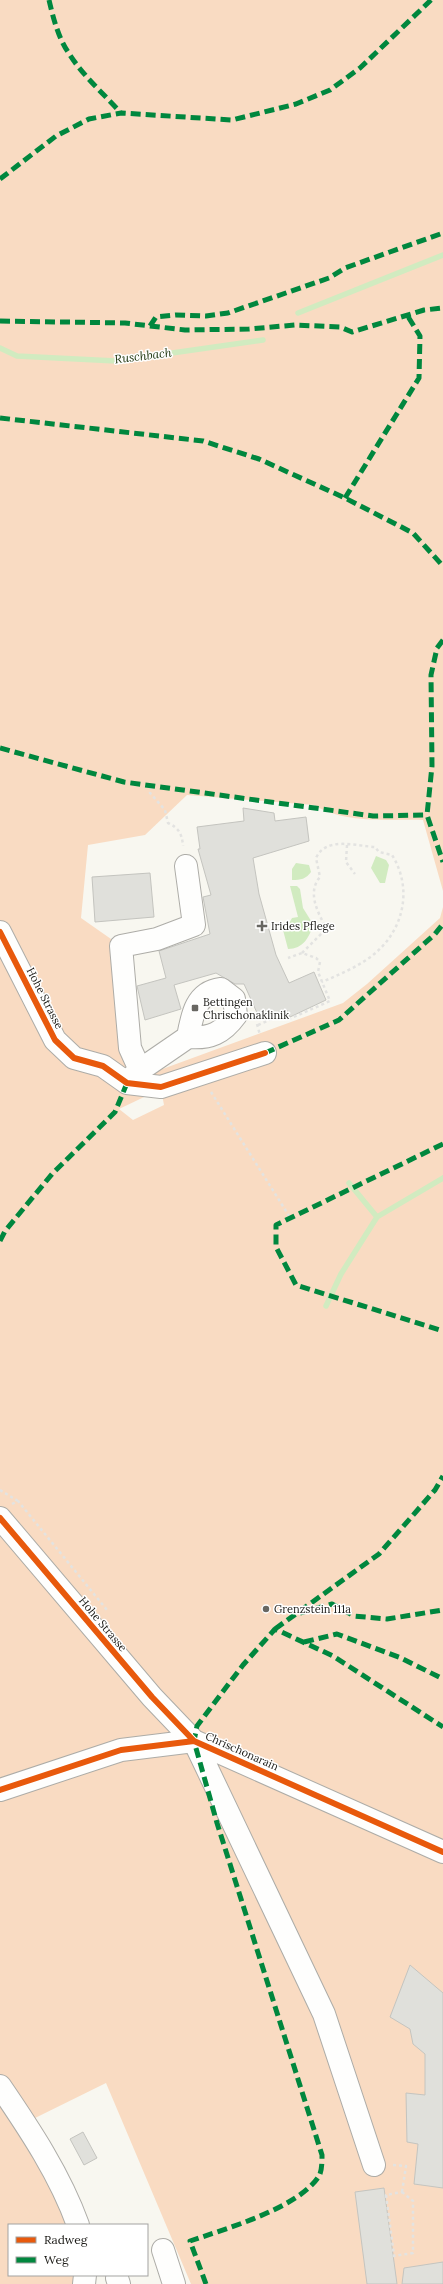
<svg xmlns="http://www.w3.org/2000/svg" width="443" height="2284" viewBox="0 0 443 2284" font-family="Lora,serif">
	<style>
		.green { fill: #f9dbc2; fill-rule: evenodd }
		.water { fill: #d1ebc0 }
		.lines { fill: none; stroke-linecap: round; stroke-linejoin: round }
		.stream { stroke: #d1ebc0; stroke-width: 5.5 }
		.building { fill: #e0e0db; stroke: #c4c4bf }
		.minor-casing { stroke: #adaca7; stroke-width: 24 }
		.path { stroke: #e3e3e1; stroke-width: 2.5; stroke-dasharray: 3 3; stroke-linecap: butt }
		.minor { stroke: #fefefd; stroke-width: 22 }
		.quiet { stroke: #00873e; stroke-width: 5; stroke-dasharray: 10 5; stroke-linecap: butt }
		.cycleway-casing { stroke: #fff; stroke-width: 8 }
		.cycleway { stroke: #e8590c; stroke-width: 6 }
		.poi-dot { fill: #686762; stroke: #fff; stroke-width: 1.5 }
		.labels { text-anchor: middle; stroke-width: 3; stroke-linejoin: round; paint-order: stroke }
		.poi-label { font-size: 11px; fill: #1a1915; stroke: #fff; text-anchor: start }
		.street-label { font-size: 11px; fill: #1a1915; stroke: #fff }
		.water-label { font-size: 12px; font-style: italic; fill: #1c330b; stroke: #fff }
	</style>
	<rect width="100%" height="100%" fill="#f8f7f0"/>
	<path class="green" d="M0 0H443V891L423 820C387 819 345 824 314 805L187 795 145 835 88 845 81 918 111 939 123 1048 157 1071 343 1003 367 984 440 918 443 907V2284H191L106 2083 31 2120 86 2225H9V2275H83L78 2284H0ZM161 1089 164 1105 133 1120 119 1109Z"/>
	<path class="water" d="M376 856 386 860 389 865 385 883H380L371 868Z
		M296 863 309 865 311 872C306 879 301 880 292 880V869Z
		M290 886H297L300 889 303 908 313 924C310 937 303 949 288 949L283 930 286 929 292 918 298 917Z"/>
	<g class="lines">
		<path class="stream" d="M298 313 443 255
			M0 348 17 356 116 361 263 340
			M349 1183 377 1217
			M326 1306 341 1274 377 1217 443 1178"/>
	</g>
	<path class="building" d="M243 808 274 813 275 821 306 817 309 841 253 858 259 894 276 955 289 983 314 972 326 1000 290 1017 286 1009 263 1019 261 1013 258 1015 244 984H235L216 973 174 985 181 1009 145 1020 137 986 166 978 159 951 210 934 203 897 211 895 198 849H200L197 827 244 821Z
		M150 873 154 917 95 922 92 877Z
		M410 1965 443 1993V2188L414 2184 418 2144 407 2142 406 2093 425 2095V2054L413 2044 410 2029 390 2017Z
		M83 2132 97 2158 84 2165 70 2139Z
		M384 2188 397 2284H367L355 2192Z
		M443 2262V2284H402L404 2268Z"/>
	<g class="lines">
		<g class="minor-casing">
			<path id="minor" d="M0 932 55 1040 74 1058 103 1066 127 1083 161 1087 265 1053
				M140 1070 130 1048 121 946 157 939 194 925 186 866
				M129 1080 140 1070 188 1037C210 1039 223 1033 236 1015L234 999 221 989C196 992 192 1015 188 1037
				M0 1518 152 1697 194 1741 324 2014 374 2165
				M0 1790 121 1750 194 1741 443 1852
				M0 2086C30 2130 60 2175 78 2225
				M163 2250 174 2284
				M117 2278 119 2284
				M84 2284 85 2275"/>
		</g>
		<path class="path" d="M151 786 150 793 165 810 168 823C179 828 182 834 183 846
			M347 845 346 862 355 874
			M302 953 322 933 324 924C316 909 308 891 320 877L316 858C326 836 356 846 375 847L379 852 392 855C414 890 403 934 369 958 355 968 338 975 322 982
			M257 1024 260 1035
			M258 1025 285 1013 289 1019 330 1001 318 972 320 962 316 958 302 953 288 958
			M211 1092 291 1219
			M0 1490 18 1501
			M12 1504 18 1501 107 1610
			M393 2165 406 2166 402 2192
			M402 2192 413 2201V2253L394 2256 386 2195Z"/>
		<use href="#minor" class="minor"/>
		<path class="quiet" d="M49 0C53 17 58 37 68 52 82 75 103 93 121 113
			M0 179 56 136 89 119 121 113 232 120 296 104 330 90 360 68 431 0
			M0 321 125 323 185 330 249 329 295 325 340 327 352 332 424 310 443 308
			M150 326 156 317 176 315 206 316 228 313 329 278 345 268 443 233
			M0 418 203 441 259 459 345 498 413 533 443 566
			M345 498 419 378 420 336 407 315
			M443 640 437 648 431 675 432 766 427 815 443 862
			M0 748 124 782 373 816 427 815
			M265 1053 339 1020 435 934 443 924
			M443 1144 276 1225V1247L296 1285 443 1331
			M0 1241 5 1231 52 1174 115 1112 127 1083
			M300 1613 332 1604 354 1616 387 1619 443 1610
			M275 1629 379 1554 435 1490 443 1476
			M304 1642 337 1634 401 1658 443 1679
			M206 2284 190 2241C225 2229 299 2208 319 2176 322 2171 322 2161 322 2155L217 1823 194 1741 197 1726 243 1665 275 1629 333 1656 443 1727"/>
		<g class="cycleway-casing">
			<path id="cycleway" d="M0 932 55 1040 74 1058 103 1066 127 1083 161 1087 265 1053
				M0 1518 152 1697 194 1741
				M0 1790 121 1750 194 1741 443 1852"/>
		</g>
		<use href="#cycleway" class="cycleway"/>
	</g>
	<g class="poi-dot">
		<path d="M260 920h4v4h4v4h-4v4h-4v-4h-4v-4h4z"/>
		<rect x="191" y="1004" width="8" height="8" rx="2"/>
		<circle cx="266" cy="1609" r="4"/>
	</g>
	<g class="labels">
		<g class="poi-label">
			<text x="271" y="930">Irides Pflege</text>
			<text x="203" y="1006">Bettingen<tspan x="203" dy="13">Chrischonaklinik</tspan></text>
			<text x="274" y="1613">Grenzstein 111a</text>
		</g>
		<g class="street-label">
			<text transform="translate(45 998) rotate(63)" y="4">Hohe Strasse</text>
			<text transform="translate(103 1624) rotate(50)" y="4">Hohe Strasse</text>
			<text transform="translate(242 1751) rotate(24)" y="4">Chrischonarain</text>
		</g>
		<g class="water-label">
			<text transform="translate(143 356) rotate(-7)" y="4">Ruschbach</text>
		</g>
	</g>
	<rect x="8" y="2224" width="140" height="52" fill="#ffffff" stroke="#a3a3a1"/>
	<rect x="16" y="2237" width="20" height="6" fill="#e8590c" stroke="#a3a3a1"/>
	<text x="44" y="2244" font-size="12" fill="#1a1915">Radweg</text>
	<rect x="16" y="2257" width="20" height="6" fill="#00873e" stroke="#a3a3a1"/>
	<text x="44" y="2264" font-size="12" fill="#1a1915">Weg</text>
</svg>
